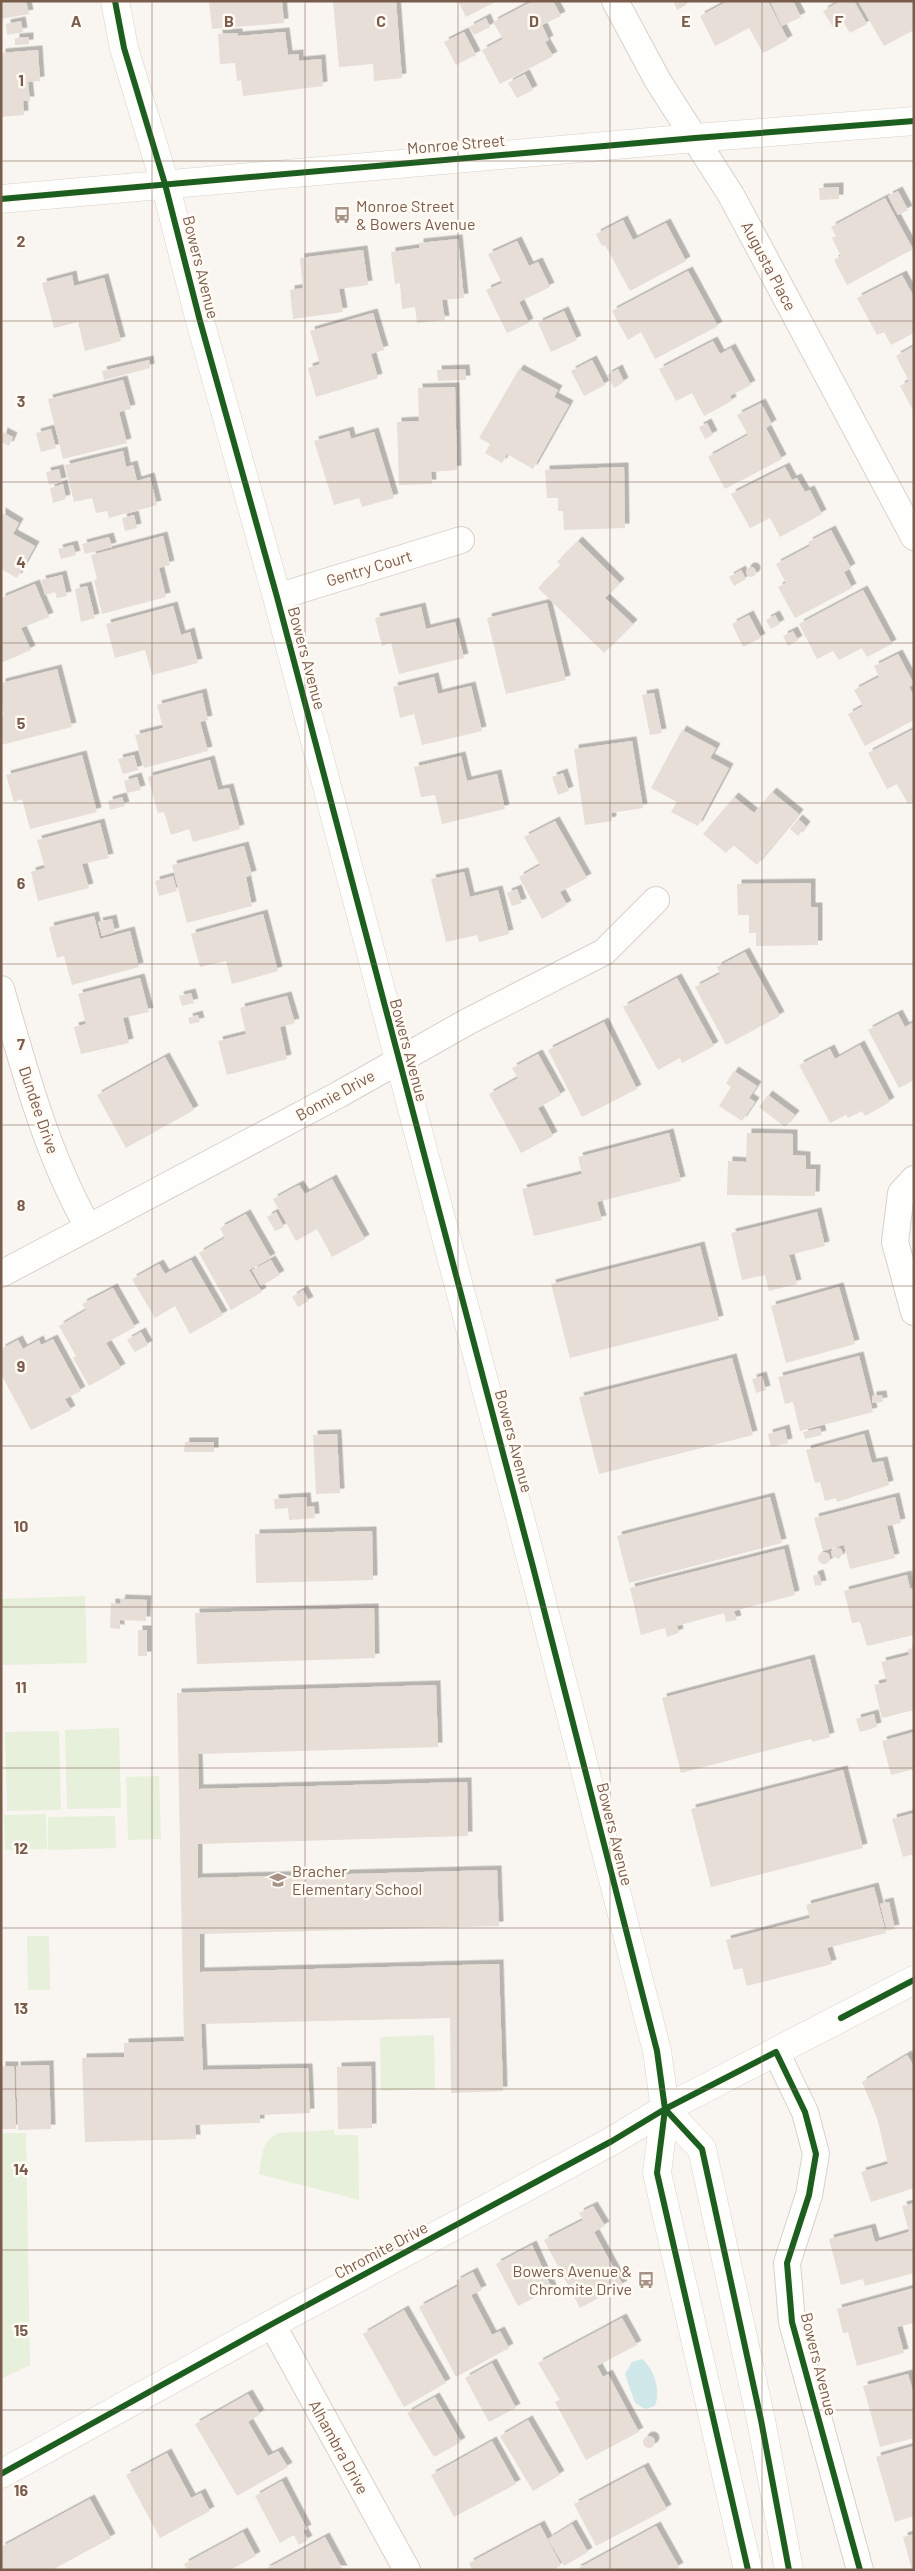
<svg xmlns="http://www.w3.org/2000/svg" width="915" height="2571" viewBox="0 0 915 2571" font-family="Barlow,sans-serif">
	<style>
		.green { fill: #e7f0db }
		.water { fill: #d0e8ea }
		.building { fill: #e6ded7; filter: url(#shadow) }
		.lines { fill: none; stroke-linecap: round; stroke-linejoin: round }
		.street-casing { stroke: #d7d1cb; stroke-width: 28 }
		.secondary-casing { stroke: #d9d2cb; stroke-width: 29 }
		.street { stroke: #fefefd; stroke-width: 26 }
		.secondary { stroke: #fefefd; stroke-width: 28 }
		.cycleway-casing { stroke: #fffaf3; stroke-width: 9 }
		.cycleway { stroke: #1b5e20; stroke-width: 6 }
		.grid { fill: none; stroke: #7a5c4d; stroke-width: 1; stroke-opacity: 0.55 }
		.labels { text-anchor: middle; stroke-width: 5; stroke-linejoin: round; paint-order: stroke }
		.street-label { font-size: 16px; fill: #7a5c4d; stroke: #fffaf3 }
		.poi-label { font-size: 16px; fill: #7a5c4d; stroke: #fffaf3; text-anchor: start }
		.grid-label { font-size: 16px; text-anchor: middle; font-weight: bold; fill: #7a5c4d; stroke: #fffaf3; stroke-width: 5; stroke-linejoin: round; paint-order: stroke }
	</style>
	<defs>
		<filter id="shadow"><feDropShadow dx="4.5" dy="-4.5" stdDeviation="0" flood-color="#0004"/></filter>
	</defs>
	<rect width="100%" height="100%" fill="#f9f5f0"/>
	<path class="green" d="M85 1596 87 1663 2 1665 1 1599Z
		M119 1728 121 1808 67 1809 65 1730Z
		M59 1731 61 1810 7 1811 5 1732Z
		M159 1776 161 1839 128 1840 126 1777Z
		M46 1814 47 1849 5 1850 4 1815Z
		M115 1816 116 1848 48 1850V1817Z
		M27 1936H49L50 1990H28Z
		M434 2035 435 2089 381 2091 380 2037Z
		M334 2130 335 2135H358L359 2200 259 2174C262 2156 261 2141 279 2133Z
		M1 2133H26L30 2365 1 2379Z"/>
	<path class="water" d="M642 2359C654 2369 661 2391 655 2406L645 2409 635 2403 625 2374 632 2362Z"/>
	<path class="building" d="M1 1H26L29 14 1 19Z
		M209 1H282L284 23 212 29Z
		M333 1H396L402 78 374 81 373 64 339 67Z
		M458 1H497L466 17Z
		M533 1H553L561 16 542 25 549 40 545 42 553 56 500 84 482 50 503 39 493 22Z
		M677 1H684L686 5 677 10 674 3Z
		M728 1H768L788 40 763 53 749 28 715 46 700 16Z
		M770 1H793L801 17 782 26Z
		M840 1H854L867 24 850 33 844 23 834 29 823 11Z
		M858 1H914V30L884 46Z
		M486 18 490 27 474 35 469 27Z
		M21 21 23 32 7 35 6 24Z
		M285 32 288 55 299 54V61L321 59 323 86 243 96 241 80 237 81 235 63 220 64 218 34 238 33V36Z
		M464 32 476 55 456 65 444 42Z
		M29 37V44L15 45V38Z
		M38 50 40 81 28 82 30 101H23L24 115 1 117V53Z
		M525 74 533 90 517 98 508 83Z
		M839 187V199L820 200 819 188Z
		M898 191 908 210 898 215 888 196Z
		M885 198 913 249 847 285 834 260 841 256 832 238 836 236 831 227Z
		M623 220 633 240 666 223 686 261 630 291 605 245 602 246 596 234Z
		M458 239 464 298 442 300 445 320 417 323 415 307 402 309 400 283 395 284 391 252 419 248V243Z
		M517 241 529 266 538 262 550 287 519 302 529 323 507 333 486 290 502 283 488 254Z
		M363 250 368 285 339 289 343 312 293 319 290 290 303 288 300 258Z
		M688 271 718 326 655 359 641 332 628 340 612 311Z
		M72 275 74 286 104 278 121 341 85 351 78 322 54 328 42 283Z
		M902 275 914 297V333L891 345 884 332 877 335 857 298Z
		M564 311 577 340 551 352 538 323Z
		M373 313 384 350 371 354 378 378 316 397 308 368 320 364 310 331Z
		M713 341 720 354 731 348 751 385 730 396 732 401 704 416 692 393 676 401 659 369Z
		M914 346V412L900 386 909 381 896 356Z
		M149 360 150 368 104 380 102 371Z
		M592 360 605 385 584 396 571 371Z
		M465 369 466 380 438 381 437 370Z
		M519 369 558 390 554 397 569 405 533 469 507 454 502 463 485 453 490 444 479 438Z
		M618 369 624 382 614 388 607 375Z
		M123 380 131 409 119 412 127 443 63 459 48 399Z
		M455 387 457 470 431 472 432 484 399 485 397 422 419 421 418 388Z
		M761 403 772 424 766 428 782 459 725 489 708 457 748 435 737 415Z
		M707 423 713 435 705 439 699 427Z
		M51 429 56 448 41 452 36 433Z
		M349 431 351 439 374 432 394 498 362 507 359 498 334 505 314 441Z
		M3 432 13 437 9 446 1 442Z
		M123 451 126 467 133 465 137 481 150 477 157 505 109 518 107 511 96 513 92 498 74 502 65 465Z
		M624 467 625 528 564 530 563 511H558V498H547L545 470Z
		M785 467 792 480 797 478 805 492 810 490 822 514 780 537 770 518 750 528 731 494Z
		M59 469 62 482 49 485 46 472Z
		M63 484 66 499 53 503 50 488Z
		M1 512 19 523 13 534 35 546 17 578 1 569Z
		M134 515 137 528 125 531 122 518Z
		M831 530 851 568 844 572 852 588 795 618 778 587 786 583 776 564 810 546 808 542Z
		M163 536 170 565 159 568 166 597 102 614 94 580 97 579 91 555Z
		M109 537 112 547 85 554 82 544Z
		M578 541 620 583 605 598 633 624 604 653 538 588 561 565 557 562Z
		M73 545 76 555 61 559 58 549Z
		M746 572a5 5 0 1 1 10 0a5 5 0 1 1-10 0Z
		M741 570 746 579 734 586 729 577Z
		M62 575 67 596 57 598 55 592 45 595 41 580Z
		M35 584 49 617 21 628 31 650 1 663V598Z
		M87 586 95 618 81 622 75 589Z
		M863 590 892 644 867 657 862 648 839 660 833 651 817 659 799 624Z
		M547 603 566 680 506 694 487 618Z
		M173 606 181 635 190 632 198 663 152 675 145 650 115 658 106 624Z
		M421 607 426 629 455 622 464 658 399 674 391 643 382 646 375 618Z
		M749 615 761 638 743 647 732 624Z
		M775 615 780 624 771 629 766 620Z
		M793 631 798 640 788 646 783 636Z
		M898 654 914 684 909 687 914 696V720L865 746 848 714 863 706 854 690 879 677 874 666Z
		M57 669 72 727 1 745V716L4 715 1 703V683Z
		M434 677 438 694 471 686 482 731 422 745 414 714 400 718 393 687Z
		M202 693 208 720 200 722 208 751 144 768 135 735 163 728 157 705Z
		M654 693 662 733 650 735 642 695Z
		M914 729V801L908 804 897 784 887 789 868 753Z
		M682 730 716 748 710 758 729 768 698 826 671 812 677 802 651 788Z
		M632 741 643 808 611 813 612 821 585 825 574 749Z
		M82 755 97 812 30 829 22 799 14 802 6 775Z
		M134 755 138 770 123 774 118 759Z
		M461 756 467 781 497 774 505 809 442 824 435 795 421 797 414 767Z
		M210 760 218 790 229 788 240 829 193 842 189 829 171 835 164 812 158 813 148 777Z
		M563 773 569 791 558 795 552 777Z
		M137 777 141 790 127 793 124 781Z
		M772 792 799 814 757 865 733 845 726 853 703 834 734 797 754 813Z
		M122 797 125 806 110 810 108 801Z
		M798 819 806 826 798 836 790 829Z
		M555 821 587 878 560 892 567 905 542 919 519 877 540 865 524 837Z
		M100 823 109 858 82 864 89 888 38 901 31 872 45 868 37 840Z
		M244 846 252 875 246 877 252 906 187 923 172 865Z
		M464 872 470 897 498 890 509 934 479 942 477 935 446 942 431 879Z
		M173 876 177 891 159 896 155 881Z
		M811 883V907H818V945L756 946V933H749V915H738L737 884Z
		M517 889 522 903 512 906 507 893Z
		M263 914 278 971 232 984 226 961 200 967 191 934Z
		M94 916 100 939 130 931 139 967 72 985 64 956 57 958 49 927Z
		M112 919 115 932 102 936 98 922Z
		M745 952 780 1016 726 1045 695 987 720 974 717 967Z
		M140 978 149 1012 123 1018 129 1043 81 1054 74 1027 86 1024 78 994Z
		M677 978 714 1046 682 1063 680 1058 658 1070 623 1007Z
		M191 993 194 1003 182 1006 179 996Z
		M287 996 295 1023 280 1027 287 1059 227 1075 218 1041 246 1034 240 1008Z
		M898 1014 905 1027 914 1022V1080L899 1088 868 1030Z
		M198 1015 200 1022 190 1024 188 1018Z
		M604 1022 637 1089 582 1117 548 1050Z
		M860 1045 890 1102 865 1116 862 1111 848 1118 846 1115 830 1123 799 1065 830 1049 835 1059Z
		M538 1054 561 1095 538 1108 553 1136 521 1153 489 1094 518 1078 512 1068Z
		M165 1057 194 1110 126 1148 97 1095Z
		M734 1071 757 1086 749 1098 755 1102 742 1121 719 1106 731 1087 726 1083Z
		M768 1095 795 1115 785 1127 759 1107Z
		M669 1133 681 1181 597 1202 602 1220 534 1236 522 1189 582 1174 578 1157Z
		M747 1133 793 1134V1155L806 1156V1169H816L815 1196 727 1195 728 1161 746 1162Z
		M332 1179 365 1239 332 1257 317 1229 296 1241 273 1199 299 1185 305 1194Z
		M276 1212 284 1227 275 1231 267 1217Z
		M817 1212 825 1246 789 1255 797 1284 769 1291 765 1275 742 1280 731 1233Z
		M246 1214 271 1258 249 1270 262 1292 231 1310 199 1253 225 1238 220 1228Z
		M700 1246 719 1320 570 1358 551 1284Z
		M191 1260 223 1315 190 1334 175 1306 155 1318 132 1279 159 1264 165 1274Z
		M271 1260 280 1275 261 1286 252 1270Z
		M839 1287 855 1344 786 1363 771 1306Z
		M113 1288 135 1327 106 1343 121 1368 89 1386 73 1358 76 1356 59 1326 86 1310 82 1304Z
		M303 1290 309 1301 298 1307 292 1297Z
		M141 1332 148 1345 135 1352 127 1340Z
		M53 1339 81 1391 65 1399 71 1410 31 1430 1 1374V1349L18 1340 23 1349 39 1340 41 1345Z
		M859 1356 873 1412 800 1431 793 1402 785 1404 778 1377Z
		M732 1358 753 1435 599 1474 579 1397Z
		M762 1376 766 1390 756 1393 752 1379Z
		M882 1395 883 1402 872 1403V1396Z
		M820 1428 822 1435 805 1439 803 1432Z
		M785 1429 788 1443 771 1447 768 1434Z
		M337 1434 340 1493 316 1494 313 1435Z
		M864 1434 872 1463 883 1461 889 1485 837 1502 836 1498 825 1501 820 1482 815 1483 806 1450Z
		M185 1442H214V1452H184Z
		M306 1497 307 1507 314 1506 315 1518 289 1520 288 1508 275 1509 274 1499Z
		M770 1497 782 1543 629 1583 617 1536Z
		M895 1497 901 1523 887 1526 895 1558 850 1569 844 1545 836 1547 841 1549 843 1553 839 1559 832 1556 831 1551 836 1547 823 1551 814 1518Z
		M372 1531 373 1580 256 1583 255 1534Z
		M784 1549 795 1595 734 1611 737 1620 726 1622 724 1613 677 1626 679 1633 667 1637 665 1628 641 1635 630 1588Z
		M818 1558a6 6 0 1 1 12 0a6 6 0 1 1-12 0Z
		M819 1574 822 1585 815 1586 813 1576Z
		M907 1575 910 1589 914 1588V1635L867 1646 860 1622 852 1623 844 1591Z
		M121 1599 147 1600 146 1621 120 1620V1629L110 1628 111 1603 120 1604Z
		M374 1608 375 1658 197 1664 195 1613Z
		M138 1630H147V1656H138Z
		M914 1648V1710L882 1718 874 1685 887 1682 881 1662 909 1655 908 1649Z
		M810 1659 830 1737 812 1742 811 1739 681 1773 662 1698Z
		M436 1685 438 1747 198 1754 199 1789 467 1782 468 1836 198 1844V1878L497 1870 499 1926 200 1934V1972L499 1964 503 2091 451 2093 450 2018 201 2024 203 2070 308 2068 310 2113 260 2115V2123L195 2125 196 2139 85 2142 82 2058 124 2057V2043L184 2041 177 1693Z
		M874 1714 877 1727 860 1732 856 1719Z
		M914 1732V1769L891 1775 882 1741Z
		M843 1770 863 1848 711 1887 691 1809Z
		M914 1813V1854L903 1857 892 1819Z
		M874 1887 886 1933 827 1948 832 1964 747 1986 742 1968 734 1970 726 1940 810 1918 806 1905Z
		M889 1902 895 1929 887 1931 880 1904Z
		M907 2055 914 2066V2188L871 2202 861 2172 888 2164 877 2118 862 2082Z
		M49 2065 51 2129 18 2130 16 2066Z
		M1 2066H14L16 2129H1Z
		M371 2066 372 2128 338 2129 337 2067Z
		M914 2203V2273L865 2286 863 2279 841 2285 829 2239 871 2228 875 2242 909 2232 902 2206Z
		M593 2206 605 2226 594 2232 623 2285 580 2308 544 2240 583 2220 579 2213Z
		M532 2245 552 2289 518 2306 496 2264Z
		M473 2272 482 2290 471 2295 492 2335 500 2331 509 2348 456 2377 419 2307 458 2286 456 2281Z
		M914 2288V2323L897 2327 904 2353 857 2366 848 2332 843 2333 837 2309Z
		M404 2310 446 2383 404 2407 363 2334Z
		M622 2318 637 2345 597 2366 603 2377 608 2374 639 2432 586 2460 555 2402 560 2400 538 2363Z
		M492 2363 516 2408 489 2422 465 2378Z
		M908 2374 914 2395V2438L880 2447 863 2386Z
		M248 2394 260 2414 248 2422 268 2456 278 2451 288 2467 237 2496 195 2424Z
		M435 2397 461 2442 434 2457 407 2413Z
		M528 2420 560 2475 533 2491 500 2436Z
		M643 2442a6 6 0 1 1 12 0a6 6 0 1 1-12 0Z
		M492 2441 516 2484 454 2517 431 2475Z
		M914 2446V2516L895 2522 876 2457Z
		M167 2453 191 2498 201 2493 210 2511 160 2538 126 2475Z
		M644 2467 667 2509 596 2546 574 2504Z
		M282 2481 307 2529 303 2531 308 2540 299 2545 294 2535 280 2543 255 2496Z
		M90 2499 111 2538 52 2570H1V2547Z
		M572 2524 588 2552 564 2566 548 2539Z
		M540 2525 561 2565 553 2570H472L469 2563Z
		M656 2526 679 2567 674 2570H575Z
		M243 2532 256 2556 230 2570H187L184 2564Z
		M914 2534V2570H912L903 2537Z
		M325 2537 343 2570H264Z"/>
	<g class="lines">
		<g class="street-casing">
			<path id="street" d="M615 1 658 81 731 195 914 537
				M277 597 461 540
				M1 989C25 1071 46 1152 88 1227
				M914 1179 901 1193 895 1242 914 1312
				M1 1274 338 1095 467 1022 604 952 656 900
				M776 2052 805 2112 816 2154 809 2195 787 2263 792 2322 860 2570
				M272 2324 407 2570"/>
		</g>
		<g class="secondary-casing">
			<path id="secondary" d="M115 1 124 48 165 184 200 321 277 597 532 1563 657 2051 665 2109 657 2173 748 2570
				M1 199 695 138 914 121
				M665 2109 702 2149 761 2420 789 2570
				M1 2474 272 2324 612 2141 665 2109 914 1980"/>
		</g>
		<use href="#street" class="street"/>
		<use href="#secondary" class="secondary"/>
		<g class="cycleway-casing">
			<path id="cycleway" d="M115 1 124 48 165 184 200 321 277 597 532 1563 657 2051 665 2109 657 2173 748 2570
				M1 199 695 138 914 121
				M841 2018 914 1980
				M665 2109 702 2149 761 2420 789 2570
				M1 2474 272 2324 612 2141 665 2109 776 2052 805 2112 816 2154 809 2195 787 2263 792 2322 860 2570"/>
		</g>
		<use href="#cycleway" class="cycleway"/>
	</g>
	<path class="grid" d="M152 1V2570M305 1V2570M458 1V2570M610 1V2570M762 1V2570M1 161H914M1 321H914M1 482H914M1 643H914M1 803H914M1 964H914M1 1125H914M1 1286H914M1 1446H914M1 1607H914M1 1768H914M1 1928H914M1 2089H914M1 2250H914M1 2410H914"/>
	<defs>
		<g id="bus-bare" transform="scale(1.35)"><path d="M-5-6H5V4H4V6H2V4H-2V6H-4V4H-5ZM-3.5-4V0h7V-4ZM-3.5 1.2v1.5H-2V1.2ZM2 1.2v1.5H3.5V1.2Z" fill="#a69286" stroke="#fffaf3" stroke-width="2.5" paint-order="stroke"/></g>
		<g id="school-bare" transform="scale(1.35)"><path d="M0-5L7-2L0 1L-7-2ZM-4 1L0 2.5L4 1V4Q0 6-4 4Z" fill="#a69286" stroke="#fffaf3" stroke-width="2.5" paint-order="stroke"/></g>
	</defs>
	<g fill-rule="evenodd">
		<use href="#bus-bare" x="342" y="215"/>
		<use href="#school-bare" x="278" y="1880"/>
		<use href="#bus-bare" x="646" y="2280"/>
	</g>
	<g class="labels">
		<g class="street-label">
			<text transform="translate(456 144) rotate(-5)" y="6">Monroe Street</text>
			<text transform="translate(769 266) rotate(62)" y="6">Augusta Place</text>
			<text transform="translate(201 267) rotate(76)" y="6">Bowers Avenue</text>
			<text transform="translate(369 568) rotate(-17)" y="6">Gentry Court</text>
			<text transform="translate(307 658) rotate(75)" y="6">Bowers Avenue</text>
			<text transform="translate(409 1050) rotate(75)" y="6">Bowers Avenue</text>
			<text transform="translate(335 1095) rotate(-29)" y="6">Bonnie Drive</text>
			<text transform="translate(39 1110) rotate(71)" y="6">Dundee Drive</text>
			<text transform="translate(514 1441) rotate(75)" y="6">Bowers Avenue</text>
			<text transform="translate(615 1834) rotate(76)" y="6">Bowers Avenue</text>
			<text transform="translate(381 2250) rotate(-28)" y="6">Chromite Drive</text>
			<text transform="translate(819 2364) rotate(76)" y="6">Bowers Avenue</text>
			<text transform="translate(339 2447) rotate(61)" y="6">Alhambra Drive</text>
		</g>
		<g class="poi-label">
			<text x="356" y="212">Monroe Street<tspan x="356" dy="18">&amp; Bowers Avenue</tspan></text>
			<text x="292" y="1877">Bracher<tspan x="292" dy="18">Elementary School</tspan></text>
			<text x="632" y="2277" text-anchor="end">Bowers Avenue &amp;<tspan x="632" dy="18">Chromite Drive</tspan></text>
		</g>
	</g>
	<g class="grid-label">
		<text x="76" y="27">A</text>
		<text x="229" y="27">B</text>
		<text x="381" y="27">C</text>
		<text x="534" y="27">D</text>
		<text x="686" y="27">E</text>
		<text x="839" y="27">F</text>
		<text x="21" y="86">1</text>
		<text x="21" y="247">2</text>
		<text x="21" y="407">3</text>
		<text x="21" y="568">4</text>
		<text x="21" y="729">5</text>
		<text x="21" y="889">6</text>
		<text x="21" y="1050">7</text>
		<text x="21" y="1211">8</text>
		<text x="21" y="1372">9</text>
		<text x="21" y="1532">10</text>
		<text x="21" y="1693">11</text>
		<text x="21" y="1854">12</text>
		<text x="21" y="2014">13</text>
		<text x="21" y="2175">14</text>
		<text x="21" y="2336">15</text>
		<text x="21" y="2496">16</text>
	</g>
	<rect width="915" height="2571" fill="none" stroke="#7a5c4d" stroke-width="5"/>
</svg>
